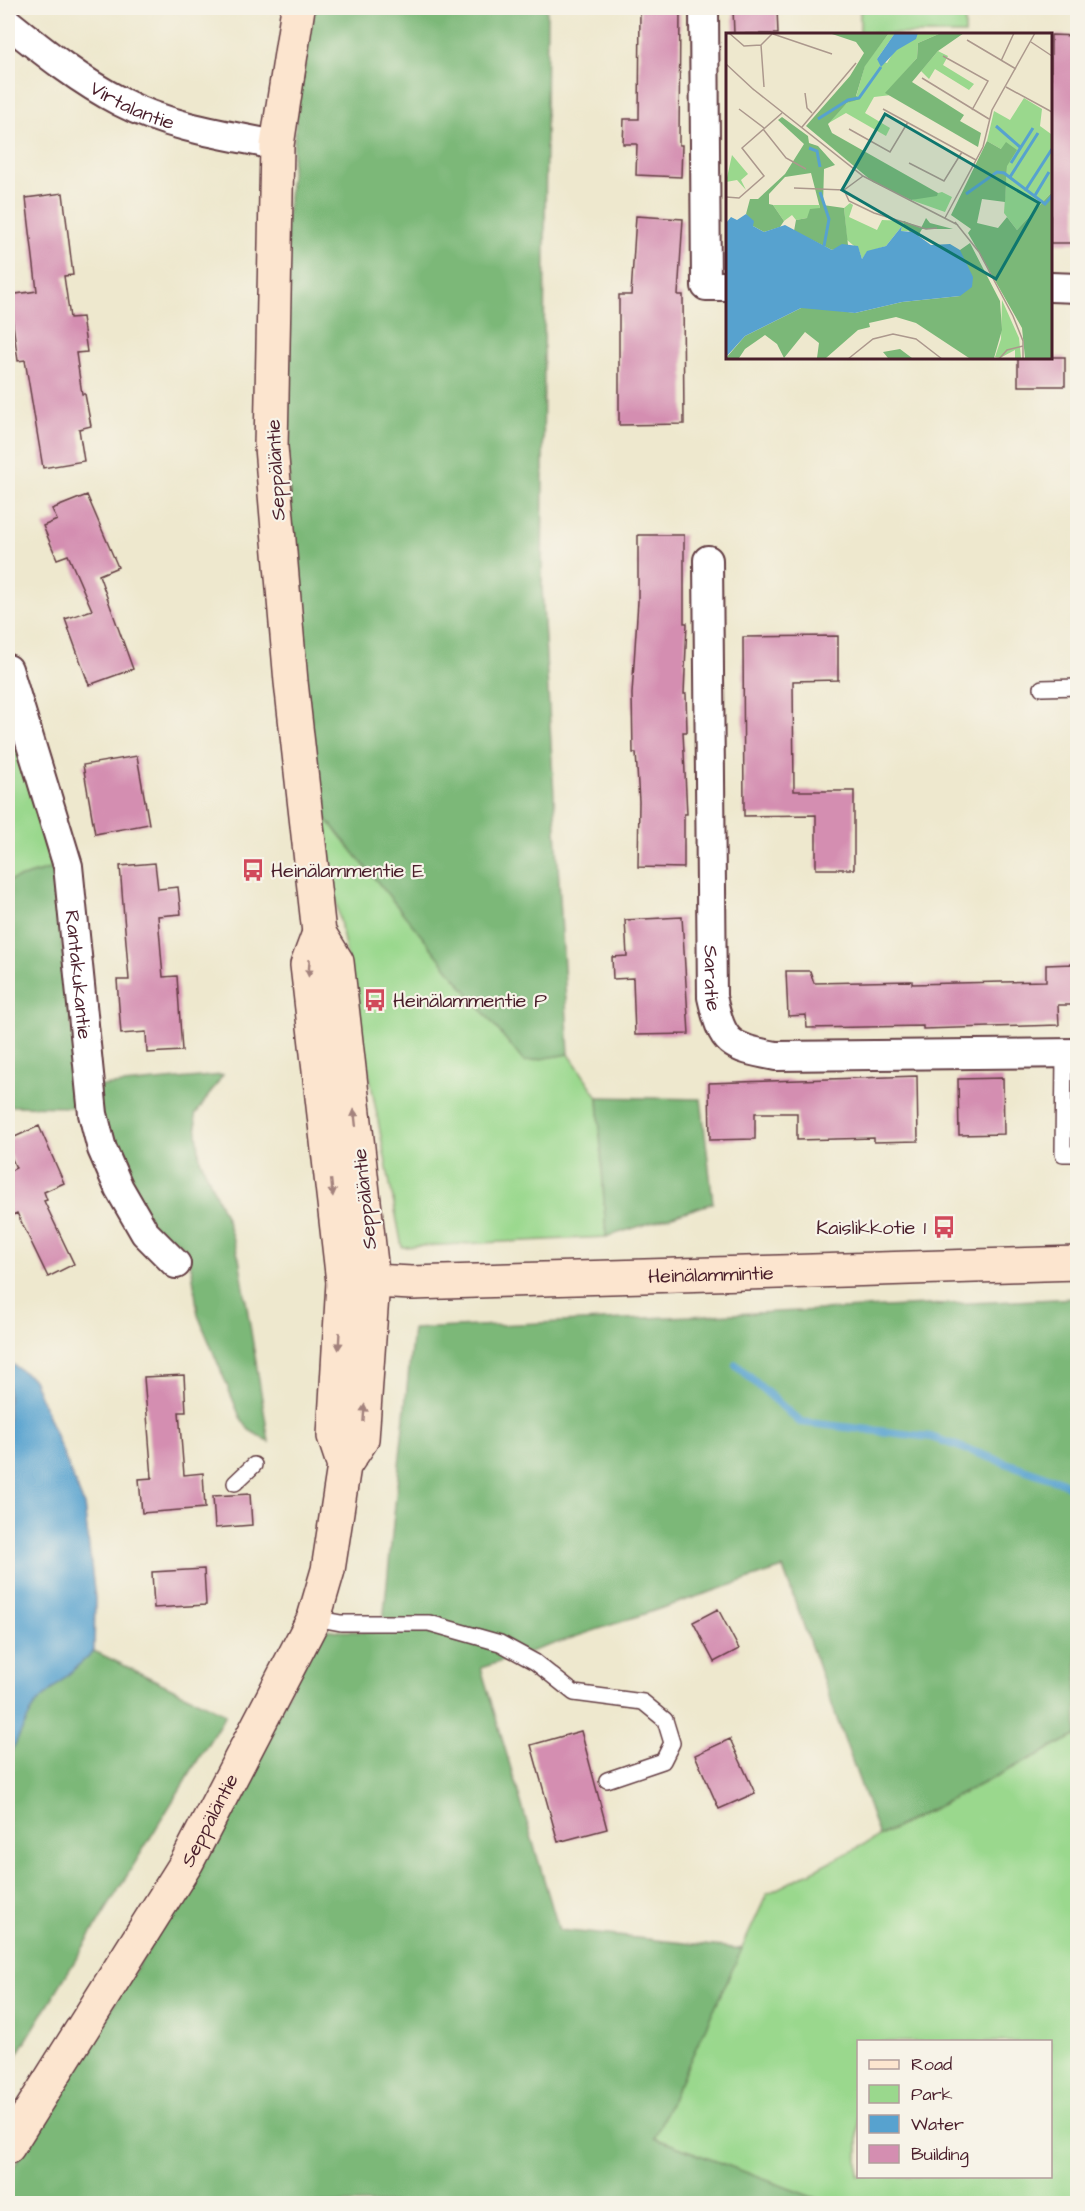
<svg xmlns="http://www.w3.org/2000/svg" width="1085" height="2211" viewBox="0 0 1085 2211" font-family="'Architects Daughter',sans-serif">
	<style>
		.green { fill: #9ad88d; stroke: #727c5c; stroke-width: 1.5; fill-rule: evenodd }
		.forest { fill: #7bb878; stroke: #626c52; stroke-width: 1.5 }
		.water { fill: #57a2cf; stroke: #50607d; stroke-width: 1.5 }
		.lines { fill: none; stroke-linecap: round; stroke-linejoin: round }
		.stream { stroke: #57a2cf; stroke-width: 8 }
		.building { fill: #d48eb1 }
		.lane-casing { stroke: #633d43; stroke-width: 18 }
		.street-casing { stroke: #633d43; stroke-width: 32 }
		.secondary-casing { stroke: #633d43; stroke-width: 36 }
		.lane { stroke: #fff; stroke-width: 15 }
		.street { stroke: #fff; stroke-width: 28 }
		.secondary { stroke: #fce5cf; stroke-width: 33 }
		.oneway { fill: #a3827d }
		.labels { text-anchor: middle; stroke-width: 4.5; stroke-linejoin: round; paint-order: stroke }
		.street-label { font-size: 20px; fill: #4a1f2b; stroke: #f7f3e8 }
		.poi-label { font-size: 20px; fill: #4a1f2b; stroke: #f7f3e8; text-anchor: start }
		.inset-river { fill: none; stroke: #57a2cf; stroke-width: 3 }
		.inset-road { fill: none; stroke: #ac988d; stroke-width: 1.5 }
		.view { fill: #0f766e; fill-opacity: 0.15; stroke: #0f766e; stroke-width: 3 }
		.inset-edge { fill: none; stroke: #4a1f2b; stroke-width: 3 }
	</style>
	<rect width="100%" height="100%" fill="#f7f3e8"/>
	<filter id="ink" filterUnits="userSpaceOnUse"><feTurbulence type="fractalNoise" baseFrequency=".0167" numOctaves="2"/><feDisplacementMap in="SourceGraphic" scale="12" xChannelSelector="R" yChannelSelector="G"/><feConvolveMatrix kernelMatrix="1 2 1 2 8 2 1 2 1" color-interpolation-filters="sRGB"/></filter>
	<filter id="wash" filterUnits="userSpaceOnUse"><feTurbulence type="fractalNoise" baseFrequency=".008" numOctaves="4" result="noise"/><feDisplacementMap in="SourceGraphic" scale="24" xChannelSelector="R" yChannelSelector="G"/><feGaussianBlur stdDeviation="1.35" result="paint"/><feColorMatrix in="noise" values="0 0 0 0 0 0 0 0 0 0 0 0 0 0 0 0 0 1.4 0 .05"/><feComposite in="paint" operator="in"/></filter>
	<g filter="url(#wash)">
		<rect width="100%" height="100%" fill="#eee8ce"/>
		<path class="green" d="M860 8H965V34H860Z
			M8 714 53 868 8 881Z
			M319 810 524 1061 569 1054 598 1097 606 1237 402 1247Z
			M1077 1735V2203H828L654 2138 767 1894ZM858 2042H1050V2176H858Z"/>
		<path class="forest" d="M314 8H547L542 588 569 1054 524 1062 319 810 289 536 288 412 281 285 297 109Z
			M53 868 79 1088 223 1075 195 1115 200 1159 226 1218 239 1258 269 1442 249 1430 240 1417 198 1315 192 1270 185 1248 143 1218 103 1124 75 1107 8 1106V881Z
			M598 1097 701 1099 713 1203 606 1237Z
			M1077 1298V1735L879 1836 783 1568 481 1668 559 1930 742 1949 654 2138 828 2203 8 2204V2176L201 1864 321 1629 340 1631 382 1632 413 1329Z
			M94 1651 226 1714 8 2070V1758L34 1705Z"/>
		<path class="water" d="M8 1361 33 1379 84 1505 95 1598 94 1651 35 1705 8 1758Z"/>
		<g class="lines">
			<path class="stream" d="M736 1365 800 1422 931 1437 1064 1483 1078 1495"/>
		</g>
		<g id="blocks">
			<path class="building" d="M640 8H680L679 145H682L681 177 636 175 637 144H623L624 119H639Z
				M733 8H777L778 34H734Z
				M1051 35 1077 36 1076 243H1050Z
				M63 193 73 275 64 276 70 318 82 317 87 352 76 353 82 394H85L91 426 79 429 84 461 43 468 25 360 18 361 9 295 37 291 26 198Z
				M636 216 683 219 678 295H683L684 424 619 425V295H631Z
				M1018 357H1065V386H1018Z
				M87 495 118 567 99 575 133 669 89 685 65 619 92 610 68 555 57 559 43 526 57 520 52 509Z
				M638 535H684V623H687L684 694H686L687 732H683L687 814H684V868L638 867 639 801 636 753H633L632 694 638 601Z
				M838 636V680L793 681 794 791H854V869H816V815L744 816 743 637Z
				M137 756 149 824 95 834 83 765Z
				M155 863 158 889 178 887 181 914 158 916 163 977 177 976 182 1051 147 1053 146 1032 121 1034 117 980H129L120 866Z
				M682 917 689 1034 635 1035 633 978 613 979 612 957 627 956 625 920Z
				M1073 964 1075 1005H1058L1059 1025 923 1029V1026L807 1028 806 1015 788 1016 786 971H810L814 983 912 981V984L1046 981V965Z
				M917 1076 918 1141 874 1142V1138L797 1140V1113H755V1139L710 1140 709 1083Z
				M1003 1078 1004 1134 959 1135 958 1079Z
				M39 1126 64 1183 44 1192 47 1200 44 1201 74 1264 48 1277 17 1213 8 1217V1172L16 1168 8 1150V1140Z
				M184 1375 186 1412H179L184 1475 203 1473 205 1508 142 1513 139 1479 152 1478 144 1377Z
				M250 1494 252 1525 215 1528 213 1496Z
				M204 1569 206 1605 154 1608 152 1572Z
				M718 1609 739 1649 714 1662 693 1622Z
				M581 1731 607 1829 558 1842 531 1745Z
				M730 1739 755 1793 719 1809 695 1755Z"/>
		</g>
	</g>
	<g filter="url(#ink)">
		<use href="#blocks" fill-opacity="0" stroke="#633d43" stroke-width="1.5"/>
		<g class="lines">
			<g class="lane-casing">
				<path id="lane" d="M1042 688 1078 687
					M1064 1054 1063 1154H1078
					M235 1483 254 1465
					M314 1618 341 1623H429L500 1643 535 1662 574 1693 643 1702 665 1720 672 1743 663 1761 607 1780"/>
			</g>
			<g class="street-casing">
				<g id="street">
					<path d="M704 8 706 286H728"/>
					<path id="s1" d="M8 23C44 52 80 81 121 102 169 127 225 135 277 145"/>
					<path d="M1050 287 1078 288"/>
					<path id="s2" d="M708 560 712 997C723 1045 729 1047 776 1056L1078 1053"/>
					<path id="s3" d="M8 669 68 866 93 1114 102 1149 119 1188 145 1233 176 1264"/>
				</g>
			</g>
			<g class="secondary-casing">
				<g id="secondary">
					<path d="M319 933 307 965 343 1282 334 1436 344 1466"/>
					<path id="s4" d="M343 1282 373 1281 412 1283 1078 1263"/>
					<path id="s5" d="M8 2147 187 1862 314 1618 328 1570 344 1466 362 1439 373 1281 337 962 319 933 291 682 271 447 277 145 298 8"/>
				</g>
			</g>
			<use href="#lane" class="lane"/>
			<use href="#street" class="street"/>
			<use href="#secondary" class="secondary"/>
		</g>
		<defs><path id="oneway-solid" d="M-6-.8H1V-3.2L6.5 0L1 3.2V.8H-6Z" transform="scale(1.5)"/></defs>
		<g class="oneway">
			<use href="#oneway-solid" transform="translate(309 968) rotate(94)"/>
			<use href="#oneway-solid" transform="translate(355 1118) rotate(-96)"/>
			<use href="#oneway-solid" transform="translate(332 1188) rotate(84)"/>
			<use href="#oneway-solid" transform="translate(339 1341) rotate(93)"/>
			<use href="#oneway-solid" transform="translate(364 1413) rotate(-86)"/>
		</g>
	</g>
	<defs>
		<g id="bus-bare" transform="scale(1.8)"><path d="M-5-6H5V4H4V6H2V4H-2V6H-4V4H-5ZM-3.5-4V0h7V-4ZM-3.5 1.2v1.5H-2V1.2ZM2 1.2v1.5H3.5V1.2Z" fill="#d1495b" stroke="#f7f3e8" stroke-width="2.5" paint-order="stroke"/></g>
	</defs>
	<g fill-rule="evenodd">
		<use href="#bus-bare" x="253" y="870"/>
		<use href="#bus-bare" x="375" y="1000"/>
		<use href="#bus-bare" x="944" y="1227"/>
	</g>
	<g class="labels">
		<g class="street-label">
			<text dy="7" stroke="none"><textPath href="#s1" startOffset="150">Virtalantie</textPath></text>
			<text transform="translate(275 470) rotate(-93)" y="7">Seppäläntie</text>
			<text dy="7" stroke="none"><textPath href="#s3" startOffset="315">Rantakukantie</textPath></text>
			<text dy="7" stroke="none"><textPath href="#s2" startOffset="418">Saratie</textPath></text>
			<text transform="translate(364 1199) rotate(-96)" y="7">Seppäläntie</text>
			<text dy="7" stroke="none"><textPath href="#s4" startOffset="368">Heinälammintie</textPath></text>
			<text dy="7" stroke="none"><textPath href="#s5" startOffset="384">Seppäläntie</textPath></text>
		</g>
		<g class="poi-label">
			<text x="271" y="877">Heinälammentie E</text>
			<text x="393" y="1007">Heinälammentie P</text>
			<text x="926" y="1234" text-anchor="end">Kaislikkotie 1</text>
		</g>
	</g>
	<g transform="translate(726 33)">
		<rect width="326" height="326" fill="#eee8ce"/>
		<path d="M163 0H169L151 26 161 30 179 0H215L192 10 191 25 160 60 165 62 148 64 139 80 164 95 160 103 120 80 101 91 121 70 133 65 130 64 139 32ZM212 18 222 23 217 32 248 51 243 57 209 36 203 46 195 38ZM298 65 316 76 314 93 325 101V160L291 197 278 180 281 133 275 116 261 108 268 78 284 87ZM6 122 22 141 15 147 20 157 11 147 0 149ZM216 159 226 164 219 179 185 167ZM124 170 127 172 123 184 151 197 156 187 178 188 182 198H175L176 193 160 213 141 219 136 226 133 217 121 207 118 175ZM47 172H93L94 175 81 185 70 187 66 182 58 188ZM276 267 293 305 295 325H289V317L274 325 269 324 275 306Z" fill="#9ad88d"/>
		<path d="M103 0H163L139 33 130 63 134 66 121 70 102 91 106 100 212 160 211 163 185 167 147 149 80 93 124 43 138 20 130 9ZM215 0H238L212 18 186 49 238 82 234 88 255 100 252 114 159 60 191 25 192 10ZM56 84 82 103 83 110 92 113 109 132 98 136 97 172 118 175 122 212 106 217 68 198 70 187 81 185 84 176 94 175 85 140 59 144 43 161V171L47 172 58 188 54 194 38 199 27 193 20 181 24 166H32L59 141 78 111 52 87ZM261 108 275 116 280 109 291 117 281 133 279 169 256 166 251 190 272 195 281 184 291 197 325 160V325H299L296 295 242 200 245 196 225 182ZM200 185 204 190 227 196H196L191 205 178 194V188L195 195ZM244 210 274 268 276 297 268 325H243L190 290 170 284 143 290 144 294 132 297 100 325H91L93 310 79 299 58 325 51 311 39 302 19 316 13 325H0L19 303 79 273 129 280 176 269 234 263V217ZM174 316 186 325H162L157 319Z" fill="#7bb878"/>
		<path d="M169 0H192L190 6 171 17 155 34 151 26ZM20 181 28 188 27 193 38 199 59 192 106 217 116 211 132 213 136 226 141 218 160 213 176 193 175 198 187 199 205 212 224 211 234 217 247 244 246 254 234 263 176 269 129 280 75 275 19 303 0 324V190L5 184 11 187Z" fill="#57a2cf"/>
		<path class="inset-river" d="M92 86 122 67 133 65 155 34M270 93 294 114M83 115 91 118 94 134M285 130 307 95M284 144 312 100M299 158 326 116M94 159 103 186 98 213M240 161 271 139 278 140 319 171 326 163M308 164 323 139"/>
		<path class="inset-road" d="M3 0 18 13 35 12 47 0M47 1 106 21M241 7 290 36M305 9 326 23M35 12 38 54M217 23 262 48 246 77M275 28 288 0M0 31 28 57M196 45 263 86M280 54 326 79M27 56 137 143 232 192M79 60 81 75 86 80M13 76 38 95M157 76 250 127M76 94 130 30M37 96 60 125 80 136M123 96 164 119 182 89M183 130 218 148 236 119M68 155 118 157 137 143M118 157 123 168 148 180 200 196 211 195M0 164 13 165 38 143 16 115 56 80M219 185 257 114 266 77 309 0M229 189 253 219 287 283 297 308V326M122 326 147 306 167 301 190 306 216 326M273 326 281 317 297 313"/>
		<path class="view" d="M159 81 313 170 270 246 116 157Z"/>
		<rect width="326" height="326" class="inset-edge"/>
	</g>
	<rect width="1085" height="2211" fill="none" stroke="#f7f3e8" stroke-width="30"/>
	<rect x="857" y="2040" width="195" height="138" fill="#f7f3e8" stroke="#b29e9c" stroke-width="1.5"/>
	<rect x="869" y="2060" width="30" height="9" fill="#fce5cf" stroke="#b29e9c" stroke-width="1.5"/>
	<text x="911" y="2070" font-size="18" fill="#4a1f2b">Road</text>
	<rect x="869" y="2085" width="30" height="18" fill="#9ad88d" stroke="#b29e9c" stroke-width="1.5"/>
	<text x="911" y="2100" font-size="18" fill="#4a1f2b">Park</text>
	<rect x="869" y="2115" width="30" height="18" fill="#57a2cf" stroke="#b29e9c" stroke-width="1.5"/>
	<text x="911" y="2130" font-size="18" fill="#4a1f2b">Water</text>
	<rect x="869" y="2145" width="30" height="18" fill="#d48eb1" stroke="#b29e9c" stroke-width="1.5"/>
	<text x="911" y="2160" font-size="18" fill="#4a1f2b">Building</text>
</svg>
